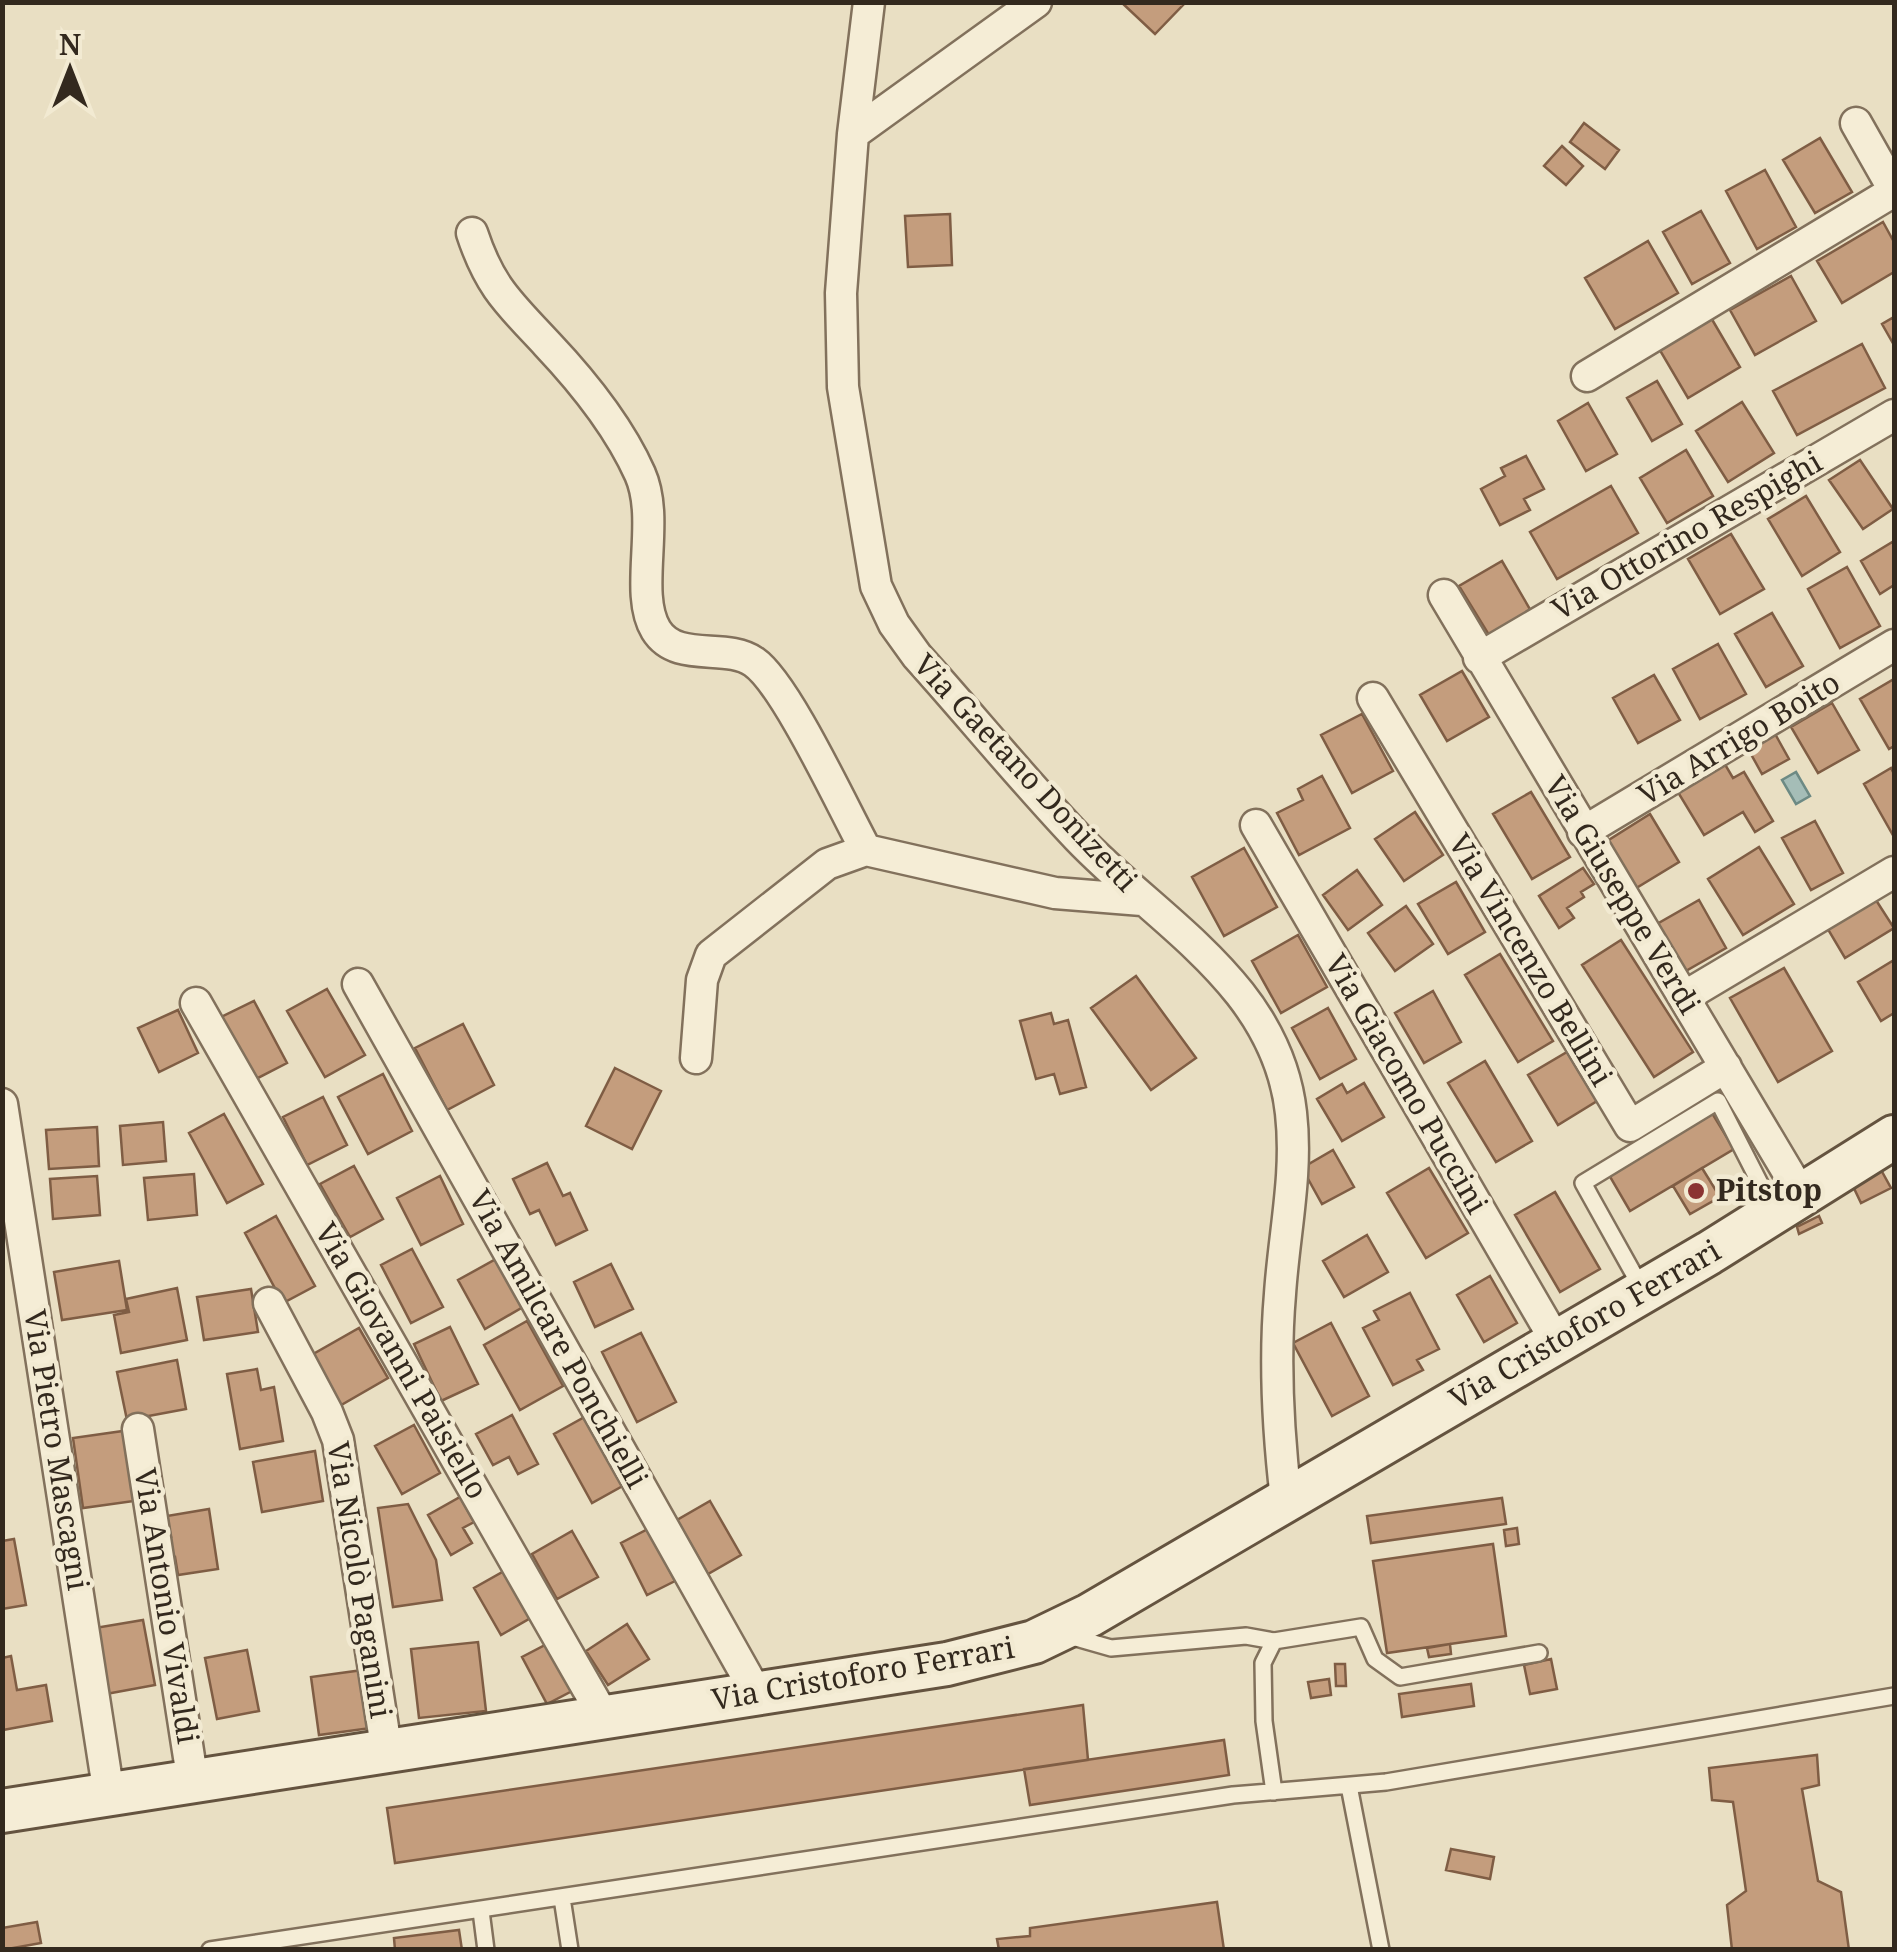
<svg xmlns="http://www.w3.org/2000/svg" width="1897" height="1952" viewBox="0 0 1897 1952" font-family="'Noto Serif',serif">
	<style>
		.water { fill: #a5bdb7; stroke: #6d8a84; stroke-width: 2.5 }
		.building { fill: #c49d7d; stroke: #7f5d44; stroke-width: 2.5 }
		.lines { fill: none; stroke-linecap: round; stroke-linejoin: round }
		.lane-casing { stroke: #82715c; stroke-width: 20 }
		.street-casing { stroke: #82715c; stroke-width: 35 }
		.secondary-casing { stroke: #64533f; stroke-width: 48 }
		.lane { stroke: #f5edd6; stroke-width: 15 }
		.street { stroke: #f5edd6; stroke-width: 30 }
		.secondary { stroke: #f5edd6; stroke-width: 42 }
		.poi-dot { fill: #8b3432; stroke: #f2ead2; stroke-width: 4 }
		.labels { text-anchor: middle; stroke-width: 9; stroke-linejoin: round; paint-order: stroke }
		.street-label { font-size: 30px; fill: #33291e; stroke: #f2ead2 }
		.poi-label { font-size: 30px; font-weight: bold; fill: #33291e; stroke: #f2ead2; text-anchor: start }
	</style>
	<rect width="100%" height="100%" fill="#e9dfc3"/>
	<path class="water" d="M1796 772 1810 796 1796 804 1782 780Z"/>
	<path class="building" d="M1121 2H1180L1183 5 1155 34Z
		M1584 123 1619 150 1605 169 1570 142Z
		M1820 138 1852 192 1815 213 1783 160Z
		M1562 146 1583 166 1566 185 1544 166Z
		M1765 170 1796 227 1757 249 1726 191Z
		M1701 211 1730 263 1692 284 1663 232Z
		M950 214 952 265 908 267 905 216Z
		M1883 222 1894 242V272L1842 303 1817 261Z
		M1648 241 1678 293 1615 329 1585 278Z
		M1791 276 1816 321 1755 355 1730 310Z
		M1710 316 1740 367 1688 398 1658 347Z
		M1894 317V345L1882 324Z
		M1862 344 1885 388 1797 435 1773 391Z
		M1657 381 1682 424 1652 441 1627 398Z
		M1742 402 1774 453 1728 482 1696 431Z
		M1588 403 1617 454 1586 471 1558 421Z
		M1686 450 1713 496 1667 523 1640 478Z
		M1526 456 1544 489 1524 499 1530 510 1500 525 1481 489 1505 476 1501 468Z
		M1860 460 1893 509 1863 529 1829 480Z
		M1611 486 1638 533 1557 579 1530 532Z
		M1806 496 1840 552 1802 576 1768 519Z
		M1731 534 1764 589 1720 614 1688 559Z
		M1894 541V585L1880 594 1861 561Z
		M1502 561 1531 611 1489 635 1459 586Z
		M1847 567 1880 626 1840 648 1808 589Z
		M1772 613 1803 666 1766 687 1735 634Z
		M1718 644 1746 694 1700 719 1673 669Z
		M1462 671 1489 717 1447 741 1420 695Z
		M1654 675 1680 720 1638 743 1613 698Z
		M1894 679V746L1889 749 1860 699Z
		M1832 703 1859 750 1818 773 1791 727Z
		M1362 714 1393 771 1352 793 1321 735Z
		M1774 732 1789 759 1762 774 1747 747Z
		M1723 761 1733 778 1744 772 1773 821 1755 832 1743 812 1704 835 1676 789Z
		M1891 768 1894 774V837L1864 784Z
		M1322 776 1350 828 1299 855 1277 813 1303 800 1298 789Z
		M1531 792 1570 857 1532 879 1493 814Z
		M1415 812 1443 855 1404 881 1375 839Z
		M1650 814 1679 862 1633 890 1604 843Z
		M1815 821 1843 873 1811 890 1782 838Z
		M1759 847 1794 904 1743 935 1708 879Z
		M1244 848 1277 907 1224 936 1192 877Z
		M1583 868 1594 884 1581 892 1584 897 1567 908 1574 918 1559 928 1539 896Z
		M1357 870 1382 905 1348 930 1323 895Z
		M1456 882 1485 932 1448 954 1418 904Z
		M1874 897 1894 928 1845 958 1826 926Z
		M1699 900 1726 948 1684 972 1657 924Z
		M1406 906 1433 944 1395 971 1368 933Z
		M1298 935 1327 987 1281 1013 1252 961Z
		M1621 940 1693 1052 1654 1077 1582 965Z
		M1500 954 1553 1041 1518 1062 1465 975Z
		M1894 960V1013L1881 1021 1858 982Z
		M1784 968 1832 1051 1778 1082 1730 998Z
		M1136 976 1196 1058 1151 1090 1091 1008Z
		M327 989 365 1055 325 1077 287 1011Z
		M1433 991 1461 1042 1424 1063 1395 1013Z
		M254 1001 287 1063 254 1080 221 1017Z
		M1328 1008 1356 1059 1320 1079 1292 1028Z
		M178 1010 198 1053 159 1072 138 1028Z
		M1051 1013 1054 1024 1068 1020 1086 1087 1060 1094 1054 1074 1036 1079 1020 1021Z
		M463 1024 494 1085 447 1110 415 1048Z
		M1567 1052 1597 1101 1558 1125 1528 1075Z
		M1485 1061 1532 1141 1496 1162 1448 1083Z
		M615 1068 661 1091 632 1149 586 1126Z
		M383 1074 412 1131 368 1154 338 1097Z
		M1364 1083 1384 1117 1342 1141 1317 1099 1342 1084 1347 1093Z
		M323 1097 347 1145 307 1165 283 1117Z
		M1712 1113 1734 1149 1630 1211 1609 1175Z
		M224 1114 263 1184 227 1203 189 1133Z
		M163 1122 166 1161 123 1165 120 1126Z
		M97 1127 99 1166 49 1169 46 1130Z
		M1333 1150 1354 1187 1322 1204 1302 1168Z
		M547 1163 563 1196 570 1193 587 1230 556 1245 539 1210 530 1214 513 1179Z
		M354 1166 383 1219 350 1237 320 1184Z
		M1429 1168 1468 1233 1426 1258 1387 1193Z
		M1702 1168 1720 1197 1690 1214 1673 1186Z
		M1880 1168 1891 1188 1861 1203 1851 1182Z
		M194 1174 197 1215 148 1220 144 1178Z
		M97 1176 100 1215 53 1219 50 1179Z
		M440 1176 463 1224 421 1245 397 1198Z
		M1555 1192 1600 1269 1560 1292 1515 1215Z
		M276 1216 315 1286 283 1303 245 1233Z
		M1819 1216 1822 1223 1799 1234 1797 1227Z
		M1367 1235 1388 1272 1344 1297 1323 1261Z
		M412 1249 443 1307 411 1323 381 1265Z
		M496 1259 523 1307 485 1329 458 1280Z
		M119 1261 127 1310 62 1320 54 1272Z
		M611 1264 633 1309 595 1327 574 1282Z
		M1490 1276 1517 1323 1484 1342 1457 1295Z
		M177 1288 187 1340 121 1353 114 1315 129 1312 126 1299Z
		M251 1289 258 1332 204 1340 197 1297Z
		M1410 1293 1439 1349 1417 1360 1423 1370 1393 1385 1363 1328 1379 1320 1374 1311Z
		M527 1321 563 1386 520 1410 484 1345Z
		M1331 1323 1369 1396 1332 1416 1293 1343Z
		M450 1327 478 1384 441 1401 414 1344Z
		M359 1328 388 1378 336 1408 308 1357Z
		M641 1333 676 1402 637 1422 602 1352Z
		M177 1360 186 1409 127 1420 117 1372Z
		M257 1369 261 1390 274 1387 283 1441 240 1449 227 1374Z
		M590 1414 628 1483 592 1503 554 1434Z
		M512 1415 538 1464 518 1474 509 1457 493 1465 476 1434Z
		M414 1425 440 1473 402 1494 375 1446Z
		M123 1431 134 1501 83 1508 73 1438Z
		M315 1451 323 1501 262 1512 253 1462Z
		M460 1497 474 1522 463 1528 472 1543 451 1555 428 1515Z
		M1502 1498 1506 1524 1371 1543 1367 1516Z
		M710 1501 741 1555 708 1574 677 1520Z
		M408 1504 436 1560 442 1600 393 1607 378 1508Z
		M209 1509 218 1569 178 1575 175 1557 162 1559 159 1539 171 1537 167 1516Z
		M1517 1528 1519 1544 1506 1546 1504 1530Z
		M648 1529 675 1581 647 1595 621 1543Z
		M572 1531 598 1577 557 1599 532 1554Z
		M14 1539 26 1605 2 1609V1541Z
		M1493 1544 1506 1636 1387 1653 1373 1561Z
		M506 1570 534 1616 501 1635 474 1588Z
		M143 1620 155 1685 106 1694 95 1628Z
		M627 1624 649 1659 608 1685 586 1651Z
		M478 1642 486 1711 419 1718 411 1649Z
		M549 1643 574 1690 547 1704 522 1657Z
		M1450 1644 1451 1654 1429 1657 1427 1648Z
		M247 1650 259 1711 217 1719 205 1658Z
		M11 1656 17 1690 46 1685 52 1721 3 1730 2 1658Z
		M1551 1659 1557 1689 1530 1694 1524 1665Z
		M1335 1664H1345L1346 1686H1336Z
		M363 1670 371 1728 319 1735 311 1677Z
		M1329 1679 1331 1695 1311 1698 1308 1682Z
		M1471 1684 1474 1706 1402 1717 1399 1694Z
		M1083 1705 1088 1760 395 1863 387 1808Z
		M1224 1740 1229 1775 1030 1805 1024 1769Z
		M1817 1755 1819 1785 1802 1789 1818 1881 1841 1892 1849 1950H1732L1727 1905 1746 1891 1733 1802 1712 1800 1709 1768Z
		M1451 1849 1494 1857 1490 1879 1446 1870Z
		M1217 1902 1224 1950H999L997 1939 1030 1936V1928Z
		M37 1922 41 1943 2 1950V1928Z
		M459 1930 462 1950H395L394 1938Z"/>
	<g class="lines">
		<g class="lane-casing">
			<path id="lane" d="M1641 1287 1583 1183 1718 1101 1773 1209
				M1069 1636 1111 1648 1246 1636 1274 1641
				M1349 1786 1381 1950
				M1274 1792 1264 1721 1263 1663 1274 1641 1361 1627 1375 1659 1400 1677 1539 1653
				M562 1898 570 1950
				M481 1911 486 1950
				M210 1950 1233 1795 1386 1782 1894 1696"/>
		</g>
		<g class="street-casing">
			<path id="street" d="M869 2 853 134 841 293 843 387 876 586 894 624 917 656C971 716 1022 779 1078 838 1159 923 1277 985 1291 1113 1298 1174 1284 1233 1280 1294 1274 1363 1278 1431 1286 1499
				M1856 123 1894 190
				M853 134 1036 2
				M472 233C490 288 510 304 547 344 582 381 619 427 640 474 661 521 633 592 656 630 677 664 726 642 754 662 786 684 844 810 866 850
				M1587 376 1894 191
				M1444 595 1801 1194
				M1479 658 1894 415
				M1373 698 1630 1126 1726 1067
				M1256 825 1557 1343
				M1583 832 1894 645
				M358 984 757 1694
				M1684 997 1894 872
				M196 1003 605 1719
				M696 1058 702 980 711 955 827 864 866 850 1055 893 1142 900
				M2 1104 109 1795
				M269 1303 327 1412 338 1440 387 1753
				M138 1429 193 1783"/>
		</g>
		<g class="secondary-casing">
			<path id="secondary" d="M2 1811 947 1664 1034 1642 1090 1615 1709 1253 1894 1137"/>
		</g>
		<use href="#lane" class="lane"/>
		<use href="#street" class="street"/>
		<use href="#secondary" class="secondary"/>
	</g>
	<circle class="poi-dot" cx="1696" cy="1191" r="10"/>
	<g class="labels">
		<g class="street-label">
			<text transform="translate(1687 536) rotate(-30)" y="10">Via Ottorino Respighi</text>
			<text transform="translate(1739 739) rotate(-31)" y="10">Via Arrigo Boito</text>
			<text transform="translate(1025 773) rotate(47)" y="10">Via Gaetano Donizetti</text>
			<text transform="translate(1622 895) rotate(59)" y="10">Via Giuseppe Verdi</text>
			<text transform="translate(1530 960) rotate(59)" y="10">Via Vincenzo Bellini</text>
			<text transform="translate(1406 1084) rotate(60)" y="10">Via Giacomo Puccini</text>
			<text transform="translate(1585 1325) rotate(-30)" y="10">Via Cristoforo Ferrari</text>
			<text transform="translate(558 1339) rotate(61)" y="10">Via Amilcare Ponchielli</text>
			<text transform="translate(401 1361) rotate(60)" y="10">Via Giovanni Paisiello</text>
			<text transform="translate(56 1450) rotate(81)" y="10">Via Pietro Mascagni</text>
			<text transform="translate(359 1580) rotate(81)" y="10">Via Nicolò Paganini</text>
			<text transform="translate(166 1606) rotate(81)" y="10">Via Antonio Vivaldi</text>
			<text transform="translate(863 1674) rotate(-10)" y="10">Via Cristoforo Ferrari</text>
		</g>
		<g class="poi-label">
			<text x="1716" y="1201">Pitstop</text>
		</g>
	</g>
	<rect width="1897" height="1952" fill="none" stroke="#33291e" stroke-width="10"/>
	<g transform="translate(70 70)" stroke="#f2ead2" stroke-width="8" paint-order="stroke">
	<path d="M0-8L18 38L0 25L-18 38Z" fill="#33291e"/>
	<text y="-15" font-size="28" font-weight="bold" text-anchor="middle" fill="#33291e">N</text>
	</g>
</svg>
